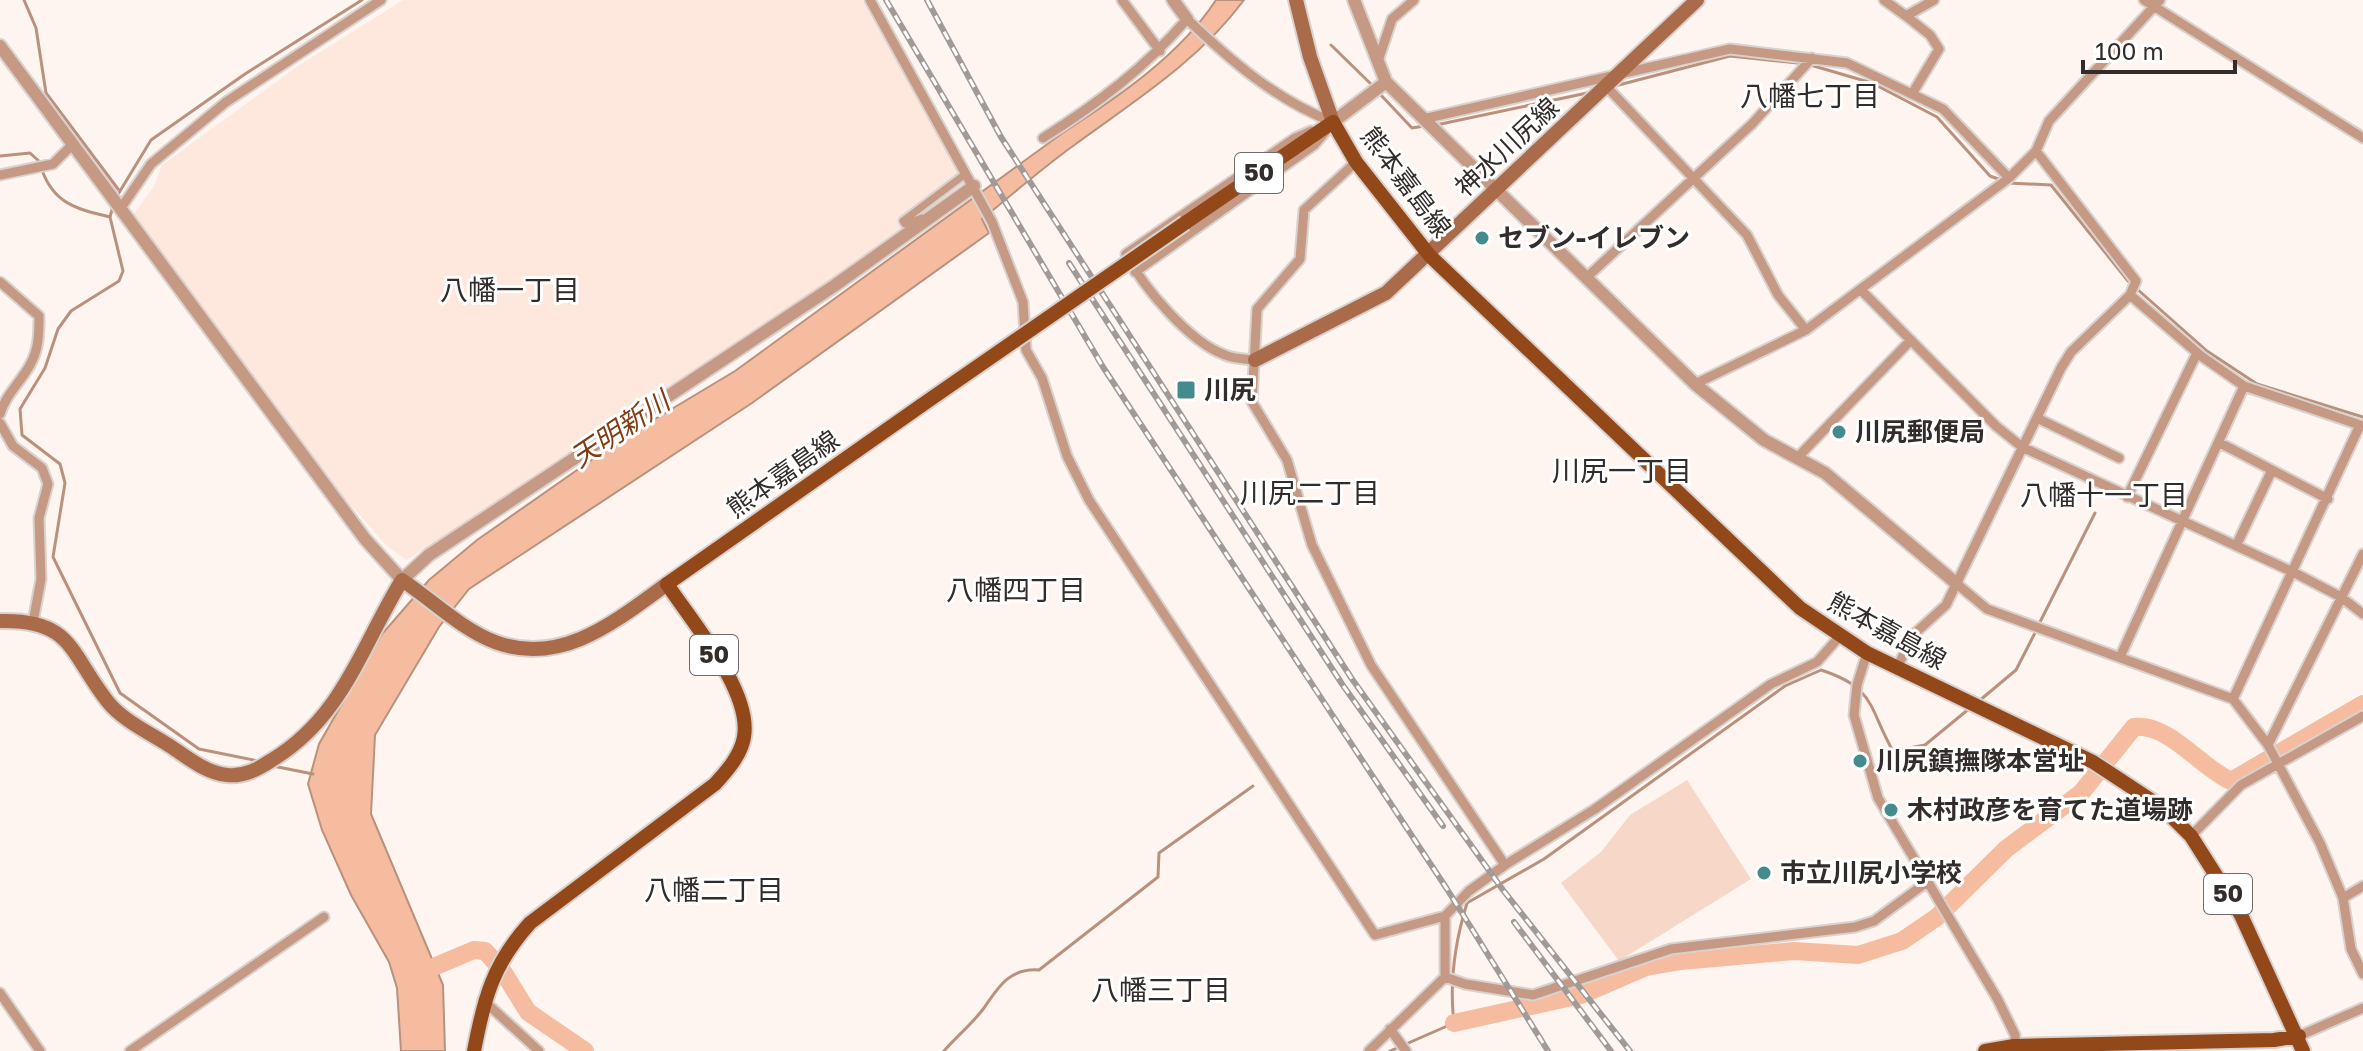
<svg xmlns="http://www.w3.org/2000/svg" width="2363" height="1051" viewBox="0 0 2363 1051" font-family="'Golos Text','Noto Sans JP',sans-serif">
	<style>
		.built { fill: #fee8dd }
		.green { fill: #f7d8c8 }
		.water { fill: #f5bca0; stroke: #ba917d; stroke-width: 2 }
		.lines { fill: none; stroke-linecap: round; stroke-linejoin: round }
		.stream { stroke: #ba917d; stroke-width: 3 }
		.river { stroke: #f5bca0; stroke-width: 18 }
		.pedestrian-casing { stroke: #d9d1cd; stroke-width: 11 }
		.minor-casing { stroke: #d9d1cd; stroke-width: 13 }
		.tertiary-casing { stroke: #d9d1cd; stroke-width: 16 }
		.secondary-casing { stroke: #d9d1cd; stroke-width: 18 }
		.primary-casing { stroke: #d9d1cd; stroke-width: 18 }
		.pedestrian { stroke: #c59983; stroke-width: 7 }
		.minor { stroke: #c59983; stroke-width: 9 }
		.tertiary { stroke: #c59983; stroke-width: 12 }
		.secondary { stroke: #a96b4a; stroke-width: 14 }
		.primary { stroke: #93481a; stroke-width: 14 }
		.rail-casing { stroke: #a29a97; stroke-width: 6 }
		.rail { stroke: #fff; stroke-width: 3; stroke-dasharray: 9; stroke-linecap: butt }
		.primary-bridge-casing { stroke: #d9d1cd; stroke-width: 18; stroke-linecap: butt }
		.primary-bridge { stroke: #93481a; stroke-width: 14 }
		.poi-dot { fill: #438b8d; stroke: #fff; stroke-width: 3 }
		.labels { text-anchor: middle; stroke-width: 6; stroke-linejoin: round; paint-order: stroke }
		.shield { fill: #fff; stroke: #706b6a; stroke-width: 2 }
		.shield-label { font-size: 24px; font-weight: bold; fill: #322c2a }
		.street-label { font-size: 26px; fill: #322c2a; stroke: #fff }
		.poi-label { font-size: 26px; font-weight: bold; fill: #322c2a; stroke: #fff; text-anchor: start }
		.neighbourhood-label { font-size: 28px; fill: #322c2a; stroke: #fff }
		.water-label { font-size: 28px; font-style: italic; fill: #803d13; stroke: #fff }
	</style>
	<rect width="100%" height="100%" fill="#fef5f1"/>
	<path class="built" d="M403 0H862L968 188 527 487 406 560 385 544 311 460 131 218 154 186 162 165 298 66Z"/>
	<path class="green" d="M1687 780 1751 879 1619 961 1561 883 1601 852 1630 815Z"/>
	<path class="water" d="M1216 0H1244C1199 61 1133 102 1073 146 1041 169 1012 195 982 219L989 233 752 403 469 589 439 627 375 735 371 814 443 985 445 1051H401L397 988 389 962 351 895 322 830 308 784 319 744 382 634 429 580 477 540 620 440 735 371 1064 132C1118 97 1180 55 1216 0Z"/>
	<g class="lines">
		<path class="stream" d="M24 0 36 28 46 93 118 189
			M1331 45 1374 87
			M1611 87 1730 56 1807 64 1872 83 1937 117 1990 176 2001 180
			M1379 93 1412 128 1424 126
			M1436 125 1592 92
			M2353 126 2363 132
			M0 156 30 153 40 162
			M42 170C54 204 77 209 110 217
			M2008 183 2051 185 2128 281 2207 351 2257 384 2363 417
			M117 196 151 140 245 74 362 0
			M113 206 110 217 123 271 119 281 71 311 58 329 45 368 20 409 22 435 60 464 65 483 53 557 120 693 199 749 258 761
			M2039 624 2095 513
			M1979 701 2016 670 2036 631
			M273 766 313 774
			M944 1051C956 1037 973 1023 984 1008 999 986 1010 968 1039 970L1158 877 1159 853 1253 786
			M1390 1051 1454 1023C1449 982 1455 942 1467 903L1544 859 1785 686 1821 670C1876 688 1868 707 1893 751L1925 745 1970 708"/>
		<path class="river" d="M412 976 474 950 485 951 502 970 528 1012 585 1051
			M1454 1023 1581 995 1646 967 1681 961 1794 951 1858 955 1902 941 1937 917 2006 849 2081 793 2134 727C2169 723 2200 767 2231 781L2363 704"/>
		<g class="pedestrian-casing">
			<path id="pedestrian" d="M922 218 905 224 903 221 964 175"/>
		</g>
		<g class="minor-casing">
			<path id="minor" d="M870 0 992 222 1023 302 1026 350 1042 378 1067 456 1089 500 1375 935 1445 916 1469 891 1505 865 1595 809 1771 684 1817 662 1840 636
				M1122 0 1160 51
				M1884 0 1906 16 1934 0
				M2144 0 2363 138
				M1906 16 1930 35 1939 49 1912 94
				M1378 61 1392 19 1414 0
				M1606 86 1747 235 1778 295 1806 330
				M1423 119 1730 49 1847 63 1943 109 2009 178
				M1043 138C1097 104 1145 68 1187 19 1231 61 1276 100 1333 122
				M1356 162 1304 210 1300 259 1257 309 1252 402 1287 460 1312 545 1371 665 1505 865
				M0 175 53 164 73 144
				M121 208 151 164 226 102 381 0
				M1135 272 1314 145 1326 131
				M1586 278 1752 124 1812 58
				M0 282 39 316C39 334 39 349 30 365 20 383 6 394 0 414
				M1862 291 1996 426 2022 447 2293 572 2341 597 2363 614
				M2130 295 2201 356 2244 386 2363 426
				M1255 360C1246 359 1234 359 1225 355 1189 342 1143 287 1126 254L1295 138 1311 131
				M1695 384 1806 330 2009 178 2036 151 2049 121 2160 0
				M2037 418 2119 458
				M0 423 13 446 42 468 48 484 39 518 41 579 33 622
				M2220 443 2328 499
				M1797 458 1911 340
				M2127 497 2197 353
				M2236 546 2272 470
				M1957 584 1987 609 2233 699 2268 745 2320 843 2343 898 2351 949 2363 974
				M1867 653 1857 685 1854 715 1878 798 1998 1000 2015 1035V1051
				M2120 657 2244 386
				M1897 668 1913 635 1946 605 2061 368 2071 352 2130 295 2136 281 2036 151
				M2233 699 2360 425
				M2268 745 2363 554
				M2191 836 2241 785 2363 716
				M2343 898 2363 886
				M1445 977 1465 984 1533 995 1671 949 1855 927 1874 921 1927 882
				M0 993 40 1051
				M483 1000 539 1051
				M1390 1029 1406 1051
				M2301 1039 2299 1036 2363 1008
				M130 1051 324 917
				M1369 1051 1445 977V916"/>
		</g>
		<g class="tertiary-casing">
			<path id="tertiary" d="M1173 0 1187 19
				M1354 0 1386 82 1695 384 1764 440 1825 473 1957 584
				M0 46 365 539 402 580 429 555 834 286 974 186
				M1333 122 1386 82"/>
		</g>
		<g class="secondary-casing">
			<path id="secondary" d="M1296 0 1310 57 1333 122
				M1255 360 1386 293 1697 0
				M0 621C73 619 70 654 108 702 123 721 152 734 173 748 189 759 207 773 227 775 244 777 258 769 272 760 343 717 361 647 402 580 432 600 461 629 495 642 561 667 616 621 667 584"/>
		</g>
		<g class="primary-casing">
			<path id="primary" d="M1185 223 1333 122 1356 162 1430 256 1800 608 1867 653 2093 762 2163 808 2191 836 2241 915 2303 1051
				M474 1051C484 998 493 964 530 923L715 784C727 771 741 755 744 737 752 691 692 622 667 584L922 405
				M1985 1051 2014 1046 2274 1040 2299 1036"/>
		</g>
		<use href="#pedestrian" class="pedestrian"/>
		<use href="#minor" class="minor"/>
		<use href="#tertiary" class="tertiary"/>
		<use href="#secondary" class="secondary"/>
		<use href="#primary" class="primary"/>
		<g class="rail-casing">
			<path id="rail" d="M886 0 1103 367 1447 889 1548 1051
				M927 0 1001 137 1352 679 1503 890 1630 1051
				M1069 263 1342 684 1443 826
				M1514 922 1611 1051"/>
		</g>
		<use href="#rail" class="rail"/>
		<g class="primary-bridge-casing">
			<path id="primary-bridge" d="M922 405 1185 223"/>
		</g>
		<use href="#primary-bridge" class="primary-bridge"/>
	</g>
	<g class="poi-dot">
		<circle cx="1482" cy="238" r="8"/>
		<rect x="1176" y="380" width="20" height="20" rx="4"/>
		<circle cx="1839" cy="432" r="8"/>
		<circle cx="1860" cy="761" r="8"/>
		<circle cx="1891" cy="810" r="8"/>
		<circle cx="1764" cy="873" r="8"/>
	</g>
	<g class="labels">
		<g class="shield">
			<rect x="1235" y="153" width="48" height="40" rx="6"/>
			<rect x="690" y="635" width="48" height="40" rx="6"/>
			<rect x="2204" y="874" width="48" height="40" rx="6"/>
		</g>
		<g class="shield-label">
			<text x="1259" y="181">50</text>
			<text x="714" y="663">50</text>
			<text x="2228" y="902">50</text>
		</g>
		<g class="street-label">
			<text transform="translate(1507 147) rotate(-43)" y="9">神水川尻線</text>
			<text transform="translate(1406 182) rotate(53)" y="9">熊本嘉島線</text>
			<text transform="translate(783 474) rotate(-35)" y="9">熊本嘉島線</text>
			<text transform="translate(1887 631) rotate(29)" y="9">熊本嘉島線</text>
		</g>
		<g class="poi-label">
			<text x="1498" y="247">セブン-イレブン</text>
			<text x="1204" y="399">川尻</text>
			<text x="1855" y="441">川尻郵便局</text>
			<text x="1876" y="770">川尻鎮撫隊本営址</text>
			<text x="1907" y="819">木村政彦を育てた道場跡</text>
			<text x="1780" y="882">市立川尻小学校</text>
		</g>
		<g class="neighbourhood-label">
			<text x="1810" y="106">八幡七丁目</text>
			<text x="510" y="300">八幡一丁目</text>
			<text x="1622" y="481">川尻一丁目</text>
			<text x="1310" y="503">川尻二丁目</text>
			<text x="2104" y="505">八幡十一丁目</text>
			<text x="1016" y="600">八幡四丁目</text>
			<text x="714" y="900">八幡二丁目</text>
			<text x="1161" y="1000">八幡三丁目</text>
		</g>
		<g class="water-label">
			<text transform="translate(620 429) rotate(-34)" y="10">天明新川</text>
		</g>
	</g>
	<path d="M2083 60v12h152v-12" fill="none" stroke="#322c2a" stroke-width="4"/>
	<text x="2095" y="60" font-size="24" fill="#322c2a" stroke="#ffffff" stroke-width="6" paint-order="stroke">100 m</text>
</svg>
